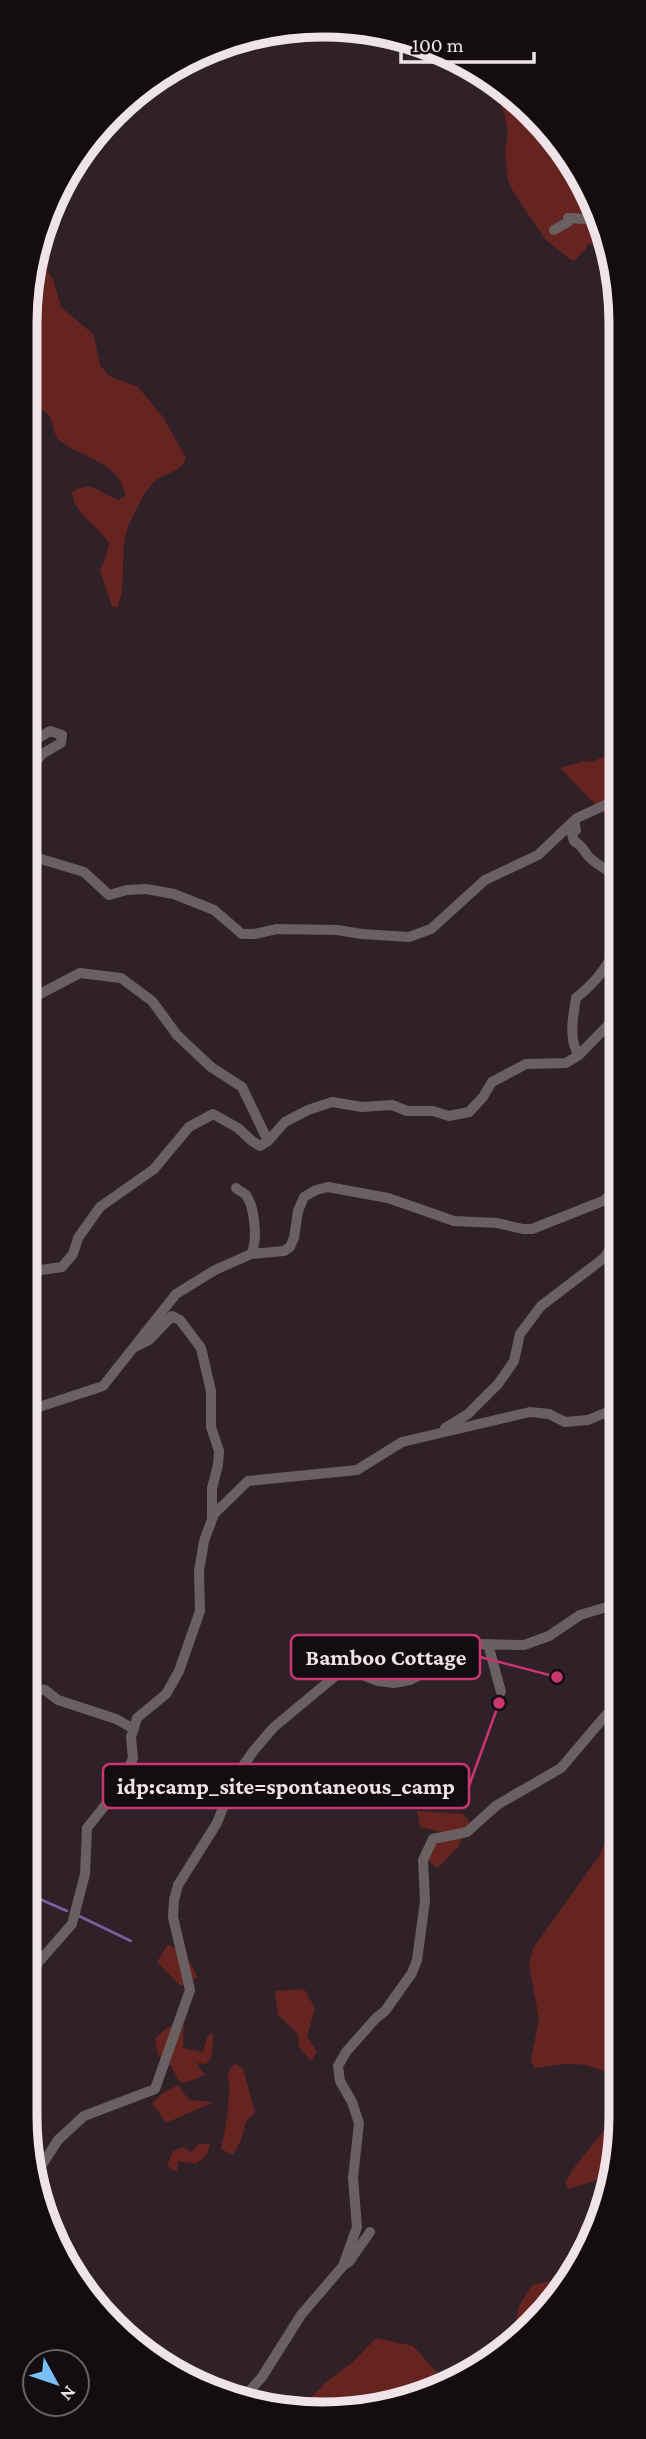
<svg xmlns="http://www.w3.org/2000/svg" width="646" height="2439" viewBox="0 0 646 2439" font-family="'Crimson Pro',serif">
	<style>
		.green { fill: #65241f }
		.lines { fill: none; stroke-linecap: round; stroke-linejoin: round }
		.stream { stroke: #7f5ea2; stroke-width: 2.5 }
		.minor { stroke: #6a6062; stroke-width: 10 }
		.rim { fill: none; stroke: #efe3e9; stroke-width: 9 }
		.leader { fill: none; stroke: #c93670; stroke-width: 2.5 }
		.callout-dot { fill: #c93670; stroke: #130c10; stroke-width: 2.5 }
		.callout { fill: #130c10; stroke: #c93670; stroke-width: 2.5 }
		.callout-label { font-size: 23px; text-anchor: middle; font-weight: bold; fill: #efe3e9 }
	</style>
	<rect width="100%" height="100%" fill="#302028"/>
	<path class="green" d="M491 81 534 112 591 191 610 255 588 243 586 249 575 260H571L546 240 515 195 508 181 505 151 508 132 504 112Z
		M44 266 53 279 61 307 94 335 100 365 109 376 138 387 163 417 186 458C179 475 163 472 152 484 143 494 136 510 130 522 117 550 129 583 117 608L112 606 100 570 106 557 109 543C98 525 74 515 72 492 95 479 98 494 119 500L125 496C123 466 86 458 64 444 44 430 64 414 30 406V267Z
		M618 750V823L615 825 560 768 585 761 592 762Z
		M417 1811 463 1814 470 1822 458 1847 438 1868 427 1860 432 1846 447 1833 420 1827Z
		M616 1820V2079C586 2058 568 2064 534 2068L531 2059 539 2019 529 1965 533 1948 599 1856Z
		M168 1944C183 1953 193 1961 197 1978L181 1986 157 1962Z
		M304 1989 315 2008 307 2037 317 2051 311 2061 299 2047 298 2034 278 2015 275 1991Z
		M184 2025 183 2048 203 2052 207 2037 213 2032 212 2056 206 2064 196 2063 205 2075 185 2083 178 2080 172 2067 158 2055 155 2038 168 2027Z
		M234 2064 243 2068 255 2113 246 2121 241 2140 233 2155 221 2149C225 2134 233 2087 227 2074Z
		M178 2085 189 2100 214 2102 166 2123 152 2103 163 2093Z
		M616 2115V2174L569 2189 565 2183 573 2169Z
		M199 2144H210L207 2155 196 2164 178 2161 177 2172 167 2166 173 2151 183 2147 191 2152Z
		M550 2281 558 2292 516 2340 513 2336 519 2306 532 2285Z
		M376 2338 413 2346 446 2382 401 2404 303 2414 297 2412 326 2382 354 2361Z"/>
	<g class="lines">
		<path class="stream" d="M25 1888 35 1897 67 1911
			M79 1916 131 1941"/>
		<path class="minor" d="M554 230 568 222V218C579 217 585 223 593 213L589 188
			M29 770 42 754 61 743 62 735 50 731 29 744
			M574 821 576 830 572 834 574 841C584 847 582 849 589 857 597 865 609 871 618 877
			M28 861 41 859 84 872 109 895 127 890 146 889 174 894 214 910 242 934H254L277 929 337 930 362 934 409 937 431 929 485 880 538 855 577 818 618 799
			M615 875 618 842
			M28 1002 36 996 80 973 121 978 152 1001 177 1035 211 1067 242 1087 268 1141
			M618 1022 610 1023 579 1055C568 1040 573 1016 576 998 596 982 609 966 618 942
			M236 1188C239 1191 243 1192 246 1195 255 1208 258 1241 251 1254
			M27 1272 62 1267 73 1254 78 1238 100 1207 154 1169 189 1127 213 1114 238 1128 252 1141 260 1146 268 1141 285 1122 308 1110 332 1102 362 1107 392 1105 407 1111H433L449 1116 469 1112 483 1097 492 1082 526 1064 566 1063 579 1055
			M135 1347 149 1340 172 1316 180 1320 201 1348 211 1391V1427L219 1451 218 1465 212 1488V1519
			M27 1411 103 1386 176 1294 215 1270 251 1254 284 1251 290 1247 294 1238 298 1211 304 1197 316 1190 328 1187 388 1198 454 1221 497 1223 523 1229H532L603 1201 617 1189
			M445 1428 468 1414 498 1384 514 1361 520 1334 541 1306 604 1258 617 1239
			M26 1564 31 1566
			M488 1644 501 1692
			M26 1687 45 1690 58 1700 116 1719 134 1729
			M25 1971 37 1964 72 1924 85 1874 87 1828 122 1784 133 1758 131 1737 137 1718 166 1694 179 1671 200 1611 199 1571 204 1541 214 1514 248 1481 357 1470 402 1442 530 1412 549 1414 565 1422 588 1420 617 1408
			M36 2174 58 2140 84 2116 155 2089 190 1990 173 1917 174 1900 178 1885 217 1823 235 1777 255 1749 274 1727 339 1673 350 1670 378 1681 394 1683 410 1680 479 1644 524 1645 549 1636 580 1615 617 1604
			M344 2265 349 2262 370 2232
			M243 2398 262 2377 301 2315 343 2266 357 2227 353 2178 359 2123 352 2102 340 2081 338 2066 346 2052 376 2018 385 2011 412 1973 417 1960 425 1901 423 1860 433 1839 467 1832 497 1805 561 1768 606 1715 617 1711"/>
	</g>
	<path d="M0 0H646V2439H0ZM323 37H323A286 286 0 0 1 609 323V2116A286 286 0 0 1 323 2402H323A286 286 0 0 1 37 2116V323A286 286 0 0 1 323 37Z" fill="#130c10" fill-rule="evenodd"/>
	<path class="rim" d="M323 37H323A286 286 0 0 1 609 323V2116A286 286 0 0 1 323 2402H323A286 286 0 0 1 37 2116V323A286 286 0 0 1 323 37Z"/>
	<path class="leader" d="M557 1677L480 1657M499 1703L469 1786"/>
	<g class="callout-dot">
		<circle cx="557" cy="1677" r="7"/>
		<circle cx="499" cy="1703" r="7"/>
	</g>
	<g class="callout">
		<rect x="291" y="1635" width="189" height="44" rx="7"/>
		<rect x="103" y="1764" width="366" height="44" rx="7"/>
	</g>
	<g class="callout-label">
		<text x="386" y="1665">Bamboo Cottage</text>
		<text x="286" y="1794">idp:camp_site=spontaneous_camp</text>
	</g>
	<g transform="translate(56 2383) rotate(130)"><circle r="33" fill="#130c10" stroke="#6b6267" stroke-width="2"/>
	<path d="M0-5L12 26L0 18L-12 26Z" fill="#78bff7"/>
	<text y="-10" font-size="19" font-weight="bold" text-anchor="middle" fill="#efe3e9">N</text>
	</g>
	<path d="M401 52v10h133v-10" fill="none" stroke="#efe3e9" stroke-width="3.5"/>
	<text x="412" y="52" font-size="21" fill="#efe3e9" stroke="#130c10" stroke-width="5" paint-order="stroke">100 m</text>
</svg>
